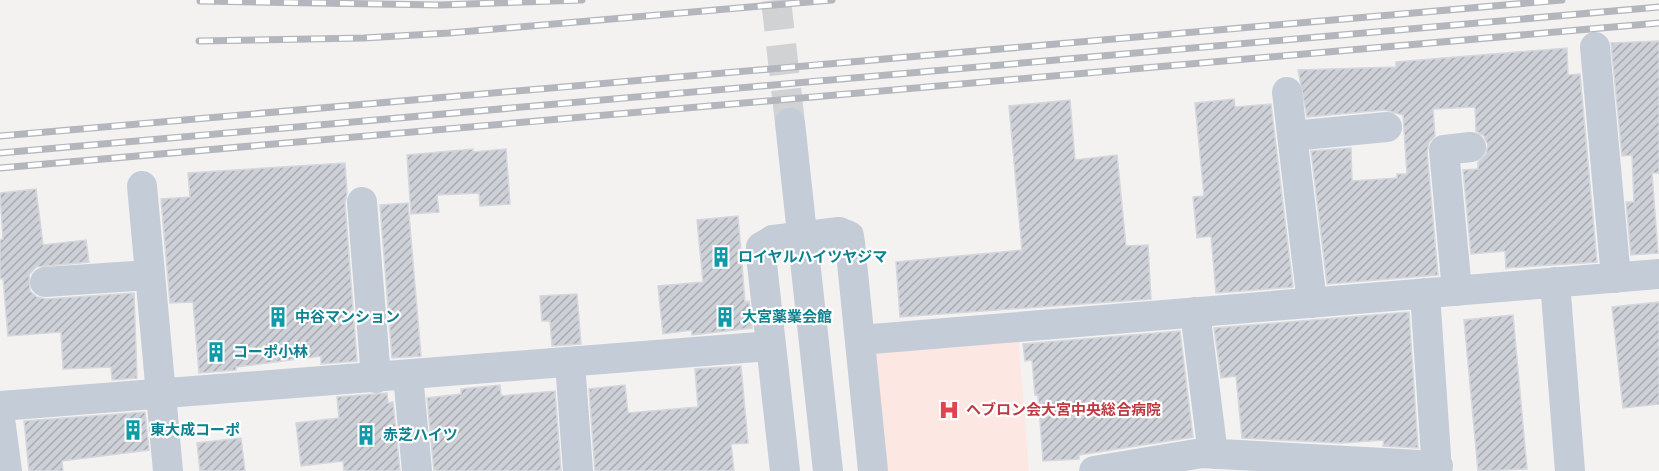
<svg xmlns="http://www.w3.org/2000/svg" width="1659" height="471" viewBox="0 0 1659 471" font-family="Rubik,'Noto Sans JP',sans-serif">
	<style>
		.medical { fill: #fde7e2 }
		.building { fill: url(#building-hatch); stroke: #d5d7dd; stroke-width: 1.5 }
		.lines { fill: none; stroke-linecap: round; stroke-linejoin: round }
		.minor-tunnel { stroke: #d1d2d4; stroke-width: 30; stroke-dasharray: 30 15; stroke-linecap: butt }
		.minor { stroke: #c4ccd7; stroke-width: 30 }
		.rail-casing { stroke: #b3b6bc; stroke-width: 7 }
		.rail { stroke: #fff; stroke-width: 4.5; stroke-dasharray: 14; stroke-linecap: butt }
		.minor-bridge { stroke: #c4ccd7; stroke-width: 30 }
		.labels { text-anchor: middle; stroke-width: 4.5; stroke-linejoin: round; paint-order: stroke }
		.culture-label { font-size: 15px; font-weight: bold; fill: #0d838f; stroke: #fff; text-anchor: start }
		.health-label { font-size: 15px; font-weight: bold; fill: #be3a42; stroke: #fff; text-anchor: start }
	</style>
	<defs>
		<pattern id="building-hatch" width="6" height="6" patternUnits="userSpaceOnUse" patternTransform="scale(1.5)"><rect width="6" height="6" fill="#cdd0d7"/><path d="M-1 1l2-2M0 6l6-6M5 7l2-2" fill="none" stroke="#a8abb2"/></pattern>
	</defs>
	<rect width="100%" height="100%" fill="#f4f2f1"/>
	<path class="medical" d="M1018 334 1029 471H881L868 348Z"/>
	<path class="building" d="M1659 41V173H1652L1658 253 1631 255 1626 202H1634L1632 155 1622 156 1611 43Z
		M1567 48 1568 75 1580 74 1597 262 1506 268 1505 251 1471 254 1463 170 1478 169V162L1486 154 1488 145 1484 136 1476 131 1475 107 1433 109 1435 136 1429 142 1427 152 1438 275 1327 284 1311 151 1351 148 1352 181 1397 178V174H1407L1403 115 1385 110 1307 117 1298 70 1396 67V62Z
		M1234 99 1235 107 1271 104 1293 287 1216 293 1211 236 1197 238 1193 197 1204 196 1195 103Z
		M1070 100 1075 160 1117 155 1126 246 1148 245 1151 299 900 317 896 262 1022 250 1009 106Z
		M473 149V152L506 149 510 204 480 206 479 193 437 195 439 212 411 214 407 155Z
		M345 163 347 193 345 203 357 361 321 364V356L236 367V370L199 373 193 302 170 303 161 199 190 197 188 173Z
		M36 189 43 245 86 240 89 262 36 267 29 275 30 291 37 297 46 299 134 293 137 378 112 380 111 367 63 369 61 332 8 336 3 278 0 279V240L3 239 0 193Z
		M408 203 421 356 392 358 380 205Z
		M738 216 745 302 749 301 752 328 692 335V330L663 334 658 286 703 282 697 220Z
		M577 294 581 344 552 346 550 321H542L540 296Z
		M1659 302V404L1623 408 1612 307Z
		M1409 312 1418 448 1383 446 1384 440 1341 443 1242 438 1236 376 1221 378 1214 328Z
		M1513 315 1527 469 1478 471 1464 320Z
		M1180 331 1193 437 1079 455V459L1043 461 1038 394 1035 395 1032 360 1025 361 1023 344Z
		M741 366 748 443 731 444 734 471H595L589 389 625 385 628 413 698 407 695 369Z
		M500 385 501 396 555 391 561 471H434L427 398 461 394V389Z
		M387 393 388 403 393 402 400 471H344L343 461 301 466 296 423 339 418 337 397Z
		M145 412 149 450 62 461 63 471H29L24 421Z
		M241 438 245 471H200L197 443Z"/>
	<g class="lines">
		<path class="minor-tunnel" d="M776 0 790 123"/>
		<path class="minor" d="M1595 47 1616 278
			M1287 92 1312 303
			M790 123 828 471
			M1292 136 1387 127
			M142 186 168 471
			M362 202 376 378
			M839 232 849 236 850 243 873 471
			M773 240 761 247V255L785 471
			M45 282 149 275
			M1555 282 1570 471
			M1457 291 1444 150 1471 147
			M1425 293 1437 471
			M1195 312 1213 454
			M860 340 1659 274
			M570 363 578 471
			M408 375 417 471
			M0 406 771 346
			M0 419 7 471
			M1094 471 1202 453 1438 466"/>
		<g class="rail-casing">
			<path id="rail" d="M200 1 440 5 582 0
				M199 41 364 38 449 33 832 0
				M0 136 1562 0
				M0 153 1659 7
				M0 168 1659 23"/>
		</g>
		<use href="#rail" class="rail"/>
		<path class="minor-bridge" d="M773 240 839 232"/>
	</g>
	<defs>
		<g id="building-bare" transform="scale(1.62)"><path d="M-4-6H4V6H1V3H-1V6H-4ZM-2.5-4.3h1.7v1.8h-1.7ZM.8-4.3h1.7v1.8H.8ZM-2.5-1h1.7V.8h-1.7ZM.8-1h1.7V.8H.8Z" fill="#0f9aa8" stroke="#fff" stroke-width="2.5" paint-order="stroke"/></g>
		<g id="hospital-bare" transform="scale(1.62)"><path d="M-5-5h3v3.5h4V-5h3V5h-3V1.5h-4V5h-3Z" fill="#e0444e" stroke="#fff" stroke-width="2.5" paint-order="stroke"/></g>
	</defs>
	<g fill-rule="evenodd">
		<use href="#building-bare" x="721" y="257"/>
		<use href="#building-bare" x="278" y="317"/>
		<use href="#building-bare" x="725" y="317"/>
		<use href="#building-bare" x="216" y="352"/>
		<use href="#hospital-bare" x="949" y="410"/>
		<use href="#building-bare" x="133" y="430"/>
		<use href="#building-bare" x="366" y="435"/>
	</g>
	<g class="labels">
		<g class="culture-label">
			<text x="738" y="262">ロイヤルハイツヤジマ</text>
			<text x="295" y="322">中谷マンション</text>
			<text x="742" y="322">大宮薬業会館</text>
			<text x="233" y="357">コーポ小林</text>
			<text x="150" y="435">東大成コーポ</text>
			<text x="383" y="440">赤芝ハイツ</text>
		</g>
		<g class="health-label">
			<text x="966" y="415">ヘブロン会大宮中央総合病院</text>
		</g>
	</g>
</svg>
